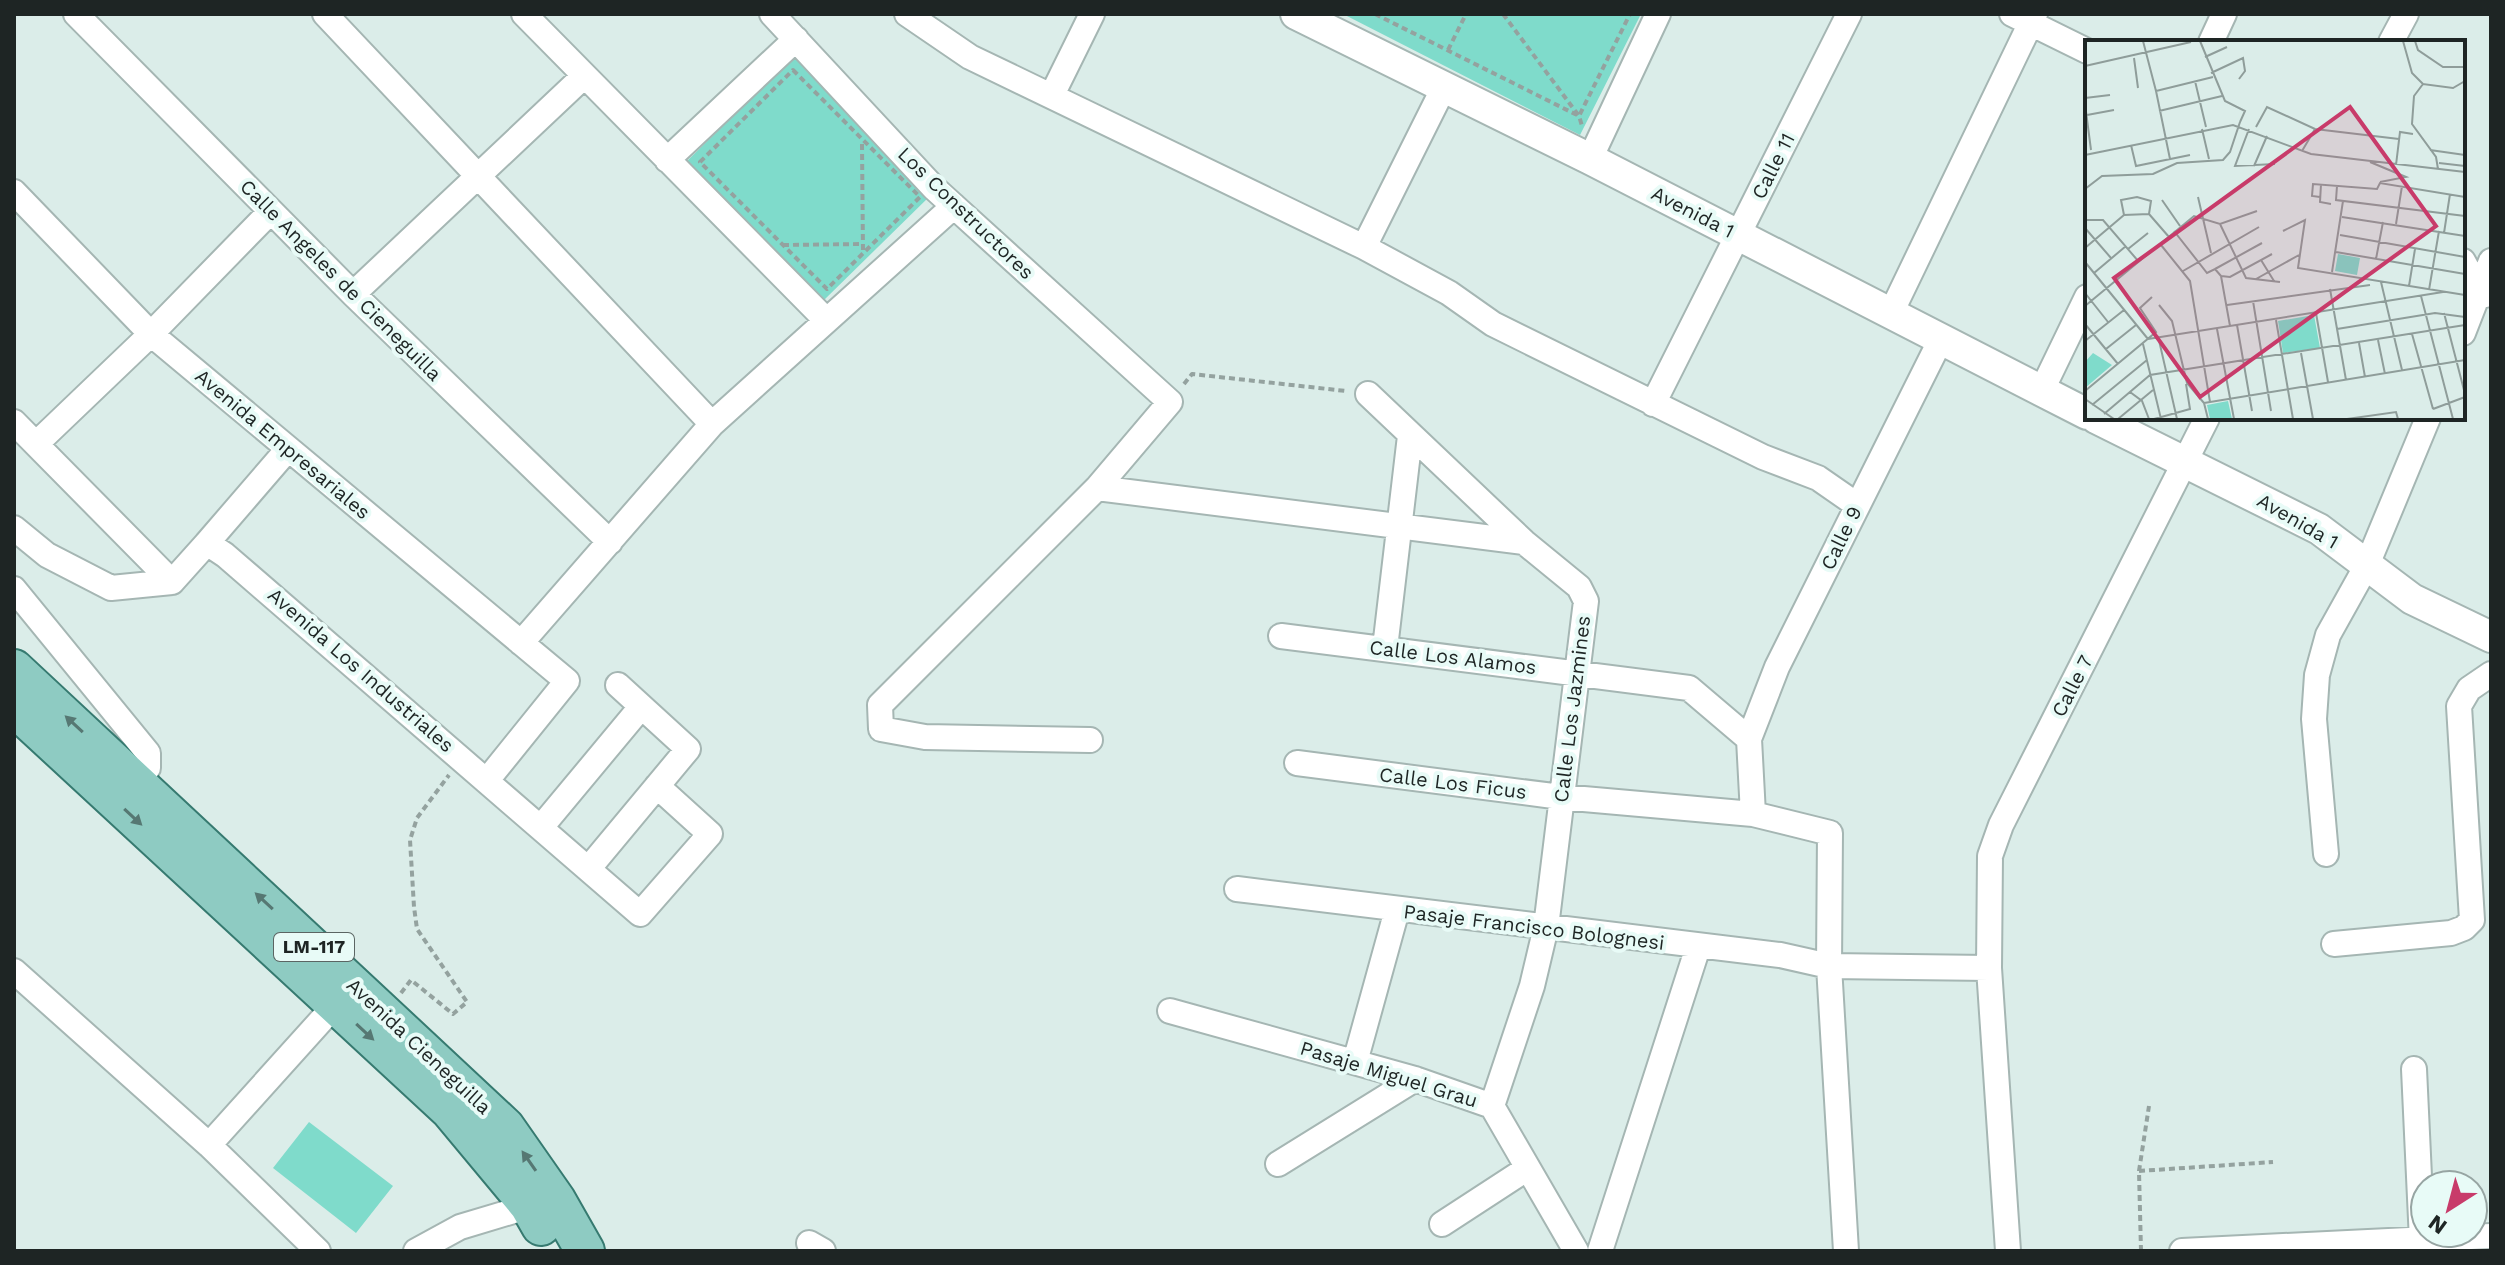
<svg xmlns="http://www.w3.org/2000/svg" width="2505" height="1265" viewBox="0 0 2505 1265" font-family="'Work Sans',sans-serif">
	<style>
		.green { fill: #7fdbcb }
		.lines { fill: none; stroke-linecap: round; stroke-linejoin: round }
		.minor-casing { stroke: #a5b6b3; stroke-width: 28 }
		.tertiary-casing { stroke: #a5b6b3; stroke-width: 34 }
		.primary-casing { stroke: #367a70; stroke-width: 42 }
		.path { stroke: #94a29f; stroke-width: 4; stroke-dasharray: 6 4; stroke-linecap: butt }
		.minor { stroke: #fff; stroke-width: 24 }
		.tertiary { stroke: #fff; stroke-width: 30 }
		.primary { stroke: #8ecbc2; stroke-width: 38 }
		.oneway { fill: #567873 }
		.labels { text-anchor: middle; stroke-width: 8; stroke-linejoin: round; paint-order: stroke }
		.shield { fill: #e8fbf7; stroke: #5b6563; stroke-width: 2 }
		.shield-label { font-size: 18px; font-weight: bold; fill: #1e2524 }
		.street-label { font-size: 20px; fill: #1e2524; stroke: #e8fbf7 }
		.inset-road { fill: none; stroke: #8f9d9a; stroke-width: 2 }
		.view { fill: #c83b6a; fill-opacity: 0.15; stroke: #c83b6a; stroke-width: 4 }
		.inset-edge { fill: none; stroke: #1e2524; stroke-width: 4 }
	</style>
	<rect width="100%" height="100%" fill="#dbede9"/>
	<path class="green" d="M1343 14H1641L1580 135Z
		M794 56 931 195 823 301 686 162Z
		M309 1122 393 1186 356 1233 273 1168Z"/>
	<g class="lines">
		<g class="minor-casing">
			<path id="minor" d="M76 14 353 294 610 542
				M325 14 712 424
				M524 14 826 320
				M772 14 934 188 1170 402 1097 488 880 705 881 729 925 737 1090 740
				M907 14 970 57 1364 247 1449 293 1493 324 1763 457 1818 478 1857 505
				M2012 14 2087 51
				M2211 42 2224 14
				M2391 42 2406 14
				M1052 95 1092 14
				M1590 159 1658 14
				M667 160 796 39
				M14 192 151 334 567 681 488 779
				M1364 247 1443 89
				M2463 261 2480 292 2485 295
				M353 294 583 77
				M1890 315 2035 14
				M2463 333 2491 261
				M2041 392 2087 297
				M1368 394 1524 542 1579 587 1586 601 1546 927 1532 986 1492 1106
				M1653 404 1849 14
				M14 422 172 582 207 543 225 555 640 914 710 834 657 786
				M36 444 151 334 271 211
				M1097 488 1524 542
				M14 528 47 555 111 588 172 582
				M207 543 288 449
				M14 589 148 753V768L137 782
				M1281 636 1689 688 1749 739
				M521 643 712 424 954 206
				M1385 648 1410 436
				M1297 763 1561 797 1753 814
				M542 826 641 707
				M2326 854 2314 719 2317 675 2328 635 2367 565 2428 418
				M589 868 688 749 618 685
				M1237 889 1780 955 1829 966 1989 968
				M2334 944 2451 933 2464 928 2472 920 2459 706 2469 689 2491 674
				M14 971 209 1145 318 1251
				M1170 1011 1415 1079 1492 1106 1576 1251
				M1355 1062 1397 910
				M2414 1069 2422 1241
				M209 1145 336 1004
				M1278 1164 1415 1079
				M1442 1224 1528 1168
				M809 1243 823 1251
				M416 1251 460 1227 540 1203
				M1600 1251 1698 947
				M1846 1251 1829 966 1830 833 1753 814 1749 739 1777 667 1940 341
				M2008 1251 1989 968 1990 856 2001 825 2207 418
				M2182 1251 2491 1236"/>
		</g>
		<g class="tertiary-casing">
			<path id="tertiary" d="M1296 14 1590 159 2087 414
				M2096 418 2319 529 2412 599 2491 637"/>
		</g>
		<g class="primary-casing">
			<path id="primary" d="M14 669 505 1127 556 1200 585 1251
				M14 707 450 1110 529 1205 541 1226"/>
		</g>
		<path class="path" d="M1375 14 1579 116 1630 14
			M1503 14 1579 116 1582 126
			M1448 50 1466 14
			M793 70 920 197 827 289 700 162Z
			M862 144 863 253
			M783 245 863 244
			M1184 384 1192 374 1346 391
			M401 993 411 980 453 1014 467 1002 417 929 414 907 410 840 417 818 449 775
			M2139 1171 2273 1162
			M2141 1251 2139 1171 2149 1106"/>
		<use href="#minor" class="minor"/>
		<use href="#tertiary" class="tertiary"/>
		<use href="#primary" class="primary"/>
	</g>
	<defs><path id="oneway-solid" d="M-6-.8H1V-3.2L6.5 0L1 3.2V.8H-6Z" transform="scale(2)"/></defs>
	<g class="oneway">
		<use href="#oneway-solid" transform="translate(74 724) rotate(-137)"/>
		<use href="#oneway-solid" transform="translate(133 817) rotate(43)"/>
		<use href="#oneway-solid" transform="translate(264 901) rotate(-137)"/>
		<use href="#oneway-solid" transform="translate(365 1032) rotate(43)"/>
		<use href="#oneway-solid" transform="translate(529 1161) rotate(-125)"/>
	</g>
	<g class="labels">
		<rect class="shield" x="274" y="933" width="80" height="28" rx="6"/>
		<g class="shield-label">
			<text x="314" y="953">LM-117</text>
		</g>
		<g class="street-label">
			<text transform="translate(1773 166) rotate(-63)" y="7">Calle 11</text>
			<text transform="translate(1693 212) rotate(27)" y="7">Avenida 1</text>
			<text transform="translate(966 213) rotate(44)" y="7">Los Constructores</text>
			<text transform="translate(341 280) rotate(45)" y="7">Calle Angeles de Cieneguilla</text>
			<text transform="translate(283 444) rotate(40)" y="7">Avenida Empresariales</text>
			<text transform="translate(2298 521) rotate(30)" y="7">Avenida 1</text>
			<text transform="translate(1841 538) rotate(-64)" y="7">Calle 9</text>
			<text transform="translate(1453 657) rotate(7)" y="7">Calle Los Alamos</text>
			<text transform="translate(361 670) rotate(41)" y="7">Avenida Los Industriales</text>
			<text transform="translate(2072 686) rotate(-63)" y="7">Calle 7</text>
			<text transform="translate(1572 709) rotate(-83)" y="7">Calle Los Jazmines</text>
			<text transform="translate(1453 783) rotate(7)" y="7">Calle Los Ficus</text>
			<text transform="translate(1534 927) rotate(7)" y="7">Pasaje Francisco Bolognesi</text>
			<text transform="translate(419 1046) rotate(43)" y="7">Avenida Cieneguilla</text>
			<text transform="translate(1389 1074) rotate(17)" y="7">Pasaje Miguel Grau</text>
		</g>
	</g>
	<g transform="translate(2085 40)">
		<rect width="380" height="380" fill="#dbede9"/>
		<path d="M253 214 275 218 272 235 250 231ZM229 275 235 308 198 313 193 281ZM8 313 27 325 0 348V322ZM143 361 147 379H125L122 365Z" fill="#7fdbcb"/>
		<path class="inset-road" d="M58 1 71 51M115 1 140 61 160 71 155 82M318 1 327 33 338 44M330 1 333 10 358 27H380M120 17 142 7M49 18 53 48M0 26 106 2M126 33 158 18 160 31 154 39M110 41 121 87M0 58 25 55M0 64 6 110M74 71 137 56M2 75 29 70M171 87 182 67 230 89 314 99M117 89 124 119M164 89 150 126 190 124M46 105 51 126 105 115M345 110 380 115M217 111 230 89M0 115 148 85 226 114 380 132M85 119 71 51 128 37M285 122 321 137 295 142M354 123 380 126M311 125 315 92 328 94M169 126 182 96M353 129 351 117 327 84 329 56 338 44 368 48 380 41M236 144 235 162 246 164M252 146 251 160 380 176M0 149 17 136 68 134 92 123 138 120 145 112 155 82M113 157 126 213M235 157 227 156 228 144 292 149 295 143 380 157M77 160 95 186M64 174 84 197M39 175 36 160 52 157 66 161 64 174M257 177 380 196M0 180H18L54 222M135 184 161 238 195 242M311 184 317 146M0 188 26 218M89 191 122 233 130 229 136 236M198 191 220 180 213 228 380 255M359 193 365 154M255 195 380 217M76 205 105 241 125 362M0 208 39 175 64 174M43 209 63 193M251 212 380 234M291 219 298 182M176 220 189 241M0 222 63 299M130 229 177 203M98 231 174 187M247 232 258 161M9 233 41 206M136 236 145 237 187 214M136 236 145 286M171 239 214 215M296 242 317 330M324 246 330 209M245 249 261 340M344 250 354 191M0 253 23 282M336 256 368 379M168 261 186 371M74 265 87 281 102 343 119 363 123 379M142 265 285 245M0 266 109 176 135 184 172 171M231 273 243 342M359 273 380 354M191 280 208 379M0 284 33 324M152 285 167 371M132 289 149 379M252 289 350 273 380 277M327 294 348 369M73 296 92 379M63 299 358 252M293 300 300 334M0 301 39 270M274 303 280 337M58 304 76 379M21 309 51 285M216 313 228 379M0 351 71 292 55 268 67 257M45 352 57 361 64 379M0 359 29 379M119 363 380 320M7 365 62 320M348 369 380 357M19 374 65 335 380 285M33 379 68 350M69 379 105 369 101 344M262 379 311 372 313 379"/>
		<path class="view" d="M265 67 351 186 115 357 29 238Z"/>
		<rect width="380" height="380" class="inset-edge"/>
	</g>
	<rect width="2505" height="1265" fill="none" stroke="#1e2524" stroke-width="32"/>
	<g transform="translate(2449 1209) rotate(216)"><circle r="38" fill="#e8fbf7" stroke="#97a5a3" stroke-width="2"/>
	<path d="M0-6L14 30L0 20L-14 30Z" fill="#c83b6a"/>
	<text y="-12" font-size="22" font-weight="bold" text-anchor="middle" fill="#1e2524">N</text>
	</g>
</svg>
